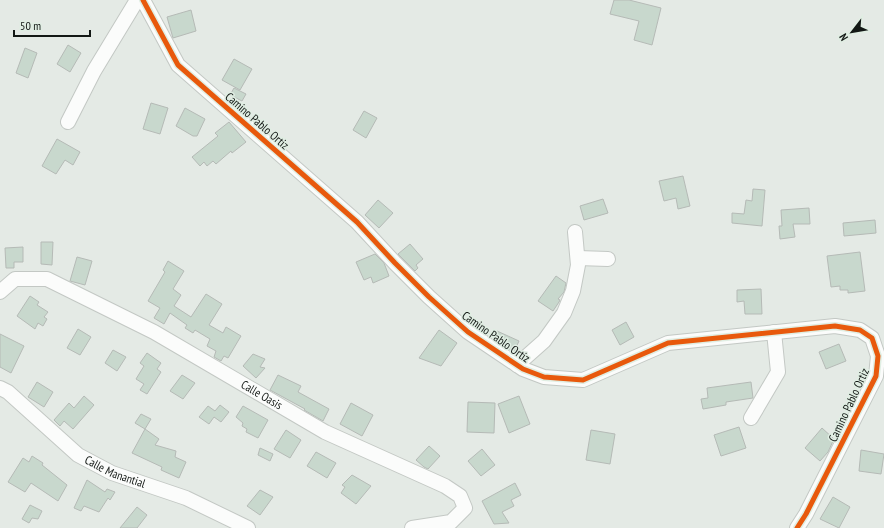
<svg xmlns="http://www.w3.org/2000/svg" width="884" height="528" viewBox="0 0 884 528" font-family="'PT Sans Narrow',sans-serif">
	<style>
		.building { fill: #c8d8cd; stroke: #b5bab6 }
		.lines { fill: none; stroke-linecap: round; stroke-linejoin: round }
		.minor-casing { stroke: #c3c8c4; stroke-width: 16 }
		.minor { stroke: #fbfcfb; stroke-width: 14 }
		.cycleway-casing { stroke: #e0eee3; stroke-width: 8 }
		.cycleway { stroke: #e8590c; stroke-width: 5 }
		.labels { text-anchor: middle; stroke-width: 3; stroke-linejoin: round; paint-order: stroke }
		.street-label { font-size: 12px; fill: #131815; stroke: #e0eee3 }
	</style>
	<rect width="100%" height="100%" fill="#e4eae5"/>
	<path class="building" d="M614 0H629L661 8 652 45 634 40 639 21 610 14Z
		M191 10 196 31 173 38 167 17Z
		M68 45 81 53 70 72 57 64Z
		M25 48 37 53 28 78 16 73Z
		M234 59 252 69 240 90 222 80Z
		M234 88 246 94 242 101 230 95Z
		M151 103 168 108 160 134 143 129Z
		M185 108 205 119 197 136H193L176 126Z
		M364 111 377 118 366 138 353 130Z
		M229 122 246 142 232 153 231 151 216 164 213 161 207 166 204 162 200 166 192 157 218 136 215 133Z
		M57 139 80 152 73 165 65 160 56 174 42 166Z
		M683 176 690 206 678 209 676 198 664 201 659 181Z
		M753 189 765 190 762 226 732 223V213L744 214 746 200 752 201Z
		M603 199 608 213 584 220 580 206Z
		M378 200 393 213 379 228 365 215Z
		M809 208 810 224H793L795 237 780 239 779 226H782L781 210Z
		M875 220 876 233 844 236 843 223Z
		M41 242H53L52 265 41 264Z
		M410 244 423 259 416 265 418 268 415 271 398 254Z
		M23 247V262H14V268H6L5 248Z
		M860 252 865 291 848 293V290H840V286L831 287 827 256Z
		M375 254 384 263 389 276 373 283 371 277 364 280 356 262Z
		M77 257 92 261 85 285 70 281Z
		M168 261 184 271 173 289 181 295 174 306 191 317 206 294 222 304 209 325 223 333 226 327 241 336 228 358 224 356 221 361 214 357 216 351 207 346 210 339 195 330 193 333 185 328 187 325 170 313 164 324 154 318 160 308 148 301 165 272 163 270Z
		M556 276 566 283 564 292 558 299 560 300 559 302 553 311 538 301Z
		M761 289 762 314H745L744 301 737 302V290Z
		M30 296 39 302 37 305 48 312 44 317 47 319 43 326 38 323 35 329 17 316Z
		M626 322 634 337 620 345 612 330Z
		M78 329 91 337 80 355 67 348Z
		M439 330 457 343 441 366 419 358Z
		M497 331 519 341 514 352 493 339Z
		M0 334 24 346 11 373 0 367Z
		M839 344 846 361 826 369 819 352Z
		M113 350 126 357 117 371 105 363Z
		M147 353 161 363 157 369 161 372 147 394 140 390 144 384 136 379 144 366 140 363Z
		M253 354 265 359 260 367 265 368 256 378 243 366Z
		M182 375 195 383 183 399 170 391Z
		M278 375 301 386 298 392 329 409 323 421 304 410 305 409 270 390Z
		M37 382 53 392 44 407 28 397Z
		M751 382 753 398 726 402V405L703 409 701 399 708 398 707 388Z
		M84 396 94 405 73 429 64 421 60 426 54 420 69 403 74 408Z
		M519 396 530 424 509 433 498 404Z
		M468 402 495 403 494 433 467 432Z
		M351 403 373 415 362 436 340 424Z
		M220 405 229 412 221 422 214 417 209 424 199 417 208 406 215 411Z
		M243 406 268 420 258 438 246 432 247 429 242 426 243 423 236 417Z
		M141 414 151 419 145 429 135 423Z
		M739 427 746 448 721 456 714 435Z
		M822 428 834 439 828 452 820 461 805 448Z
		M145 429 159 439 155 445 176 451 175 457 186 462 179 478 161 470 162 467 132 453Z
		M286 430 301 440 290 458 274 449Z
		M591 430 615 434 610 464 586 460Z
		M429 446 440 456 428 469 424 467 416 460Z
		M260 448 273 454 270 461 258 455Z
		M482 449 495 465 481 476 468 461Z
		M861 450 884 454 881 474 859 471Z
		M316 452 336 463 327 478 307 466Z
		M32 456 43 463 42 465 67 485 58 501 31 483 25 492 8 482 23 458 29 462Z
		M352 475 371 486 356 504 341 493 345 487 342 485Z
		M87 480 105 492 107 489 115 492 110 500 108 498 99 512 84 506 81 511 74 508Z
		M515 483 521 495 511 500 514 506 502 512 509 523 494 524 482 501Z
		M260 490 273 497 260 515 247 506Z
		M833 497 850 507 839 528 820 519Z
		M30 505 42 511 38 519 32 518 29 523 22 519Z
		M137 507 147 515 137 528H120Z"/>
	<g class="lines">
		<g class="minor-casing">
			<g id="minor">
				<path d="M143 0 178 65 357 222 395 263 429 297 468 332 523 369 544 377 583 380 668 343 835 326 860 330 872 338 878 356 876 376 806 514 797 528"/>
				<path d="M68 122 94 71 137 0"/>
				<path d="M578 258 608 259"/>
				<path id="s1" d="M0 292 15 279H47L154 332 325 432 445 486 460 496 465 508 451 522 412 528"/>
				<path d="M517 365 544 341 564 313 573 291 578 265 575 232"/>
				<path id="s2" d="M0 388 8 392 78 455 112 473 186 498 248 528"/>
				<path d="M751 418 778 372 774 332"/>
			</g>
		</g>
		<use href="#minor" class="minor"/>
		<g class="cycleway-casing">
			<path id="cycleway" d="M143 0 178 65 357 222 395 263 429 297 468 332 523 369 544 377 583 380 668 343 835 326 860 330 872 338 878 356 876 376 806 514 797 528"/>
		</g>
		<use href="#cycleway" class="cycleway"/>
	</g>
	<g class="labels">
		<g class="street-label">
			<text transform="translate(257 121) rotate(41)" y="4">Camino Pablo Ortiz</text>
			<text transform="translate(496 337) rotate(35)" y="4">Camino Pablo Ortiz</text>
			<text dy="4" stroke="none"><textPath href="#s1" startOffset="296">Calle Oasis</textPath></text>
			<text transform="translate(849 405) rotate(-65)" y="4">Camino Pablo Ortiz</text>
			<text dy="4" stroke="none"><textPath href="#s2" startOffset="144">Calle Manantial</textPath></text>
		</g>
	</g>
	<g transform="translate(852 32) rotate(239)" stroke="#e0eee3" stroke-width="3" paint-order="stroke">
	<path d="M0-3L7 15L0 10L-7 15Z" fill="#131815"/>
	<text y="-6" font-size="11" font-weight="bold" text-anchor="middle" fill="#131815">N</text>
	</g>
	<path d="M14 30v6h76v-6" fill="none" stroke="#131815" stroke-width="2"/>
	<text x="20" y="30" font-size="12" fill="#131815" stroke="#e0eee3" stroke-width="3" paint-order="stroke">50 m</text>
</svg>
